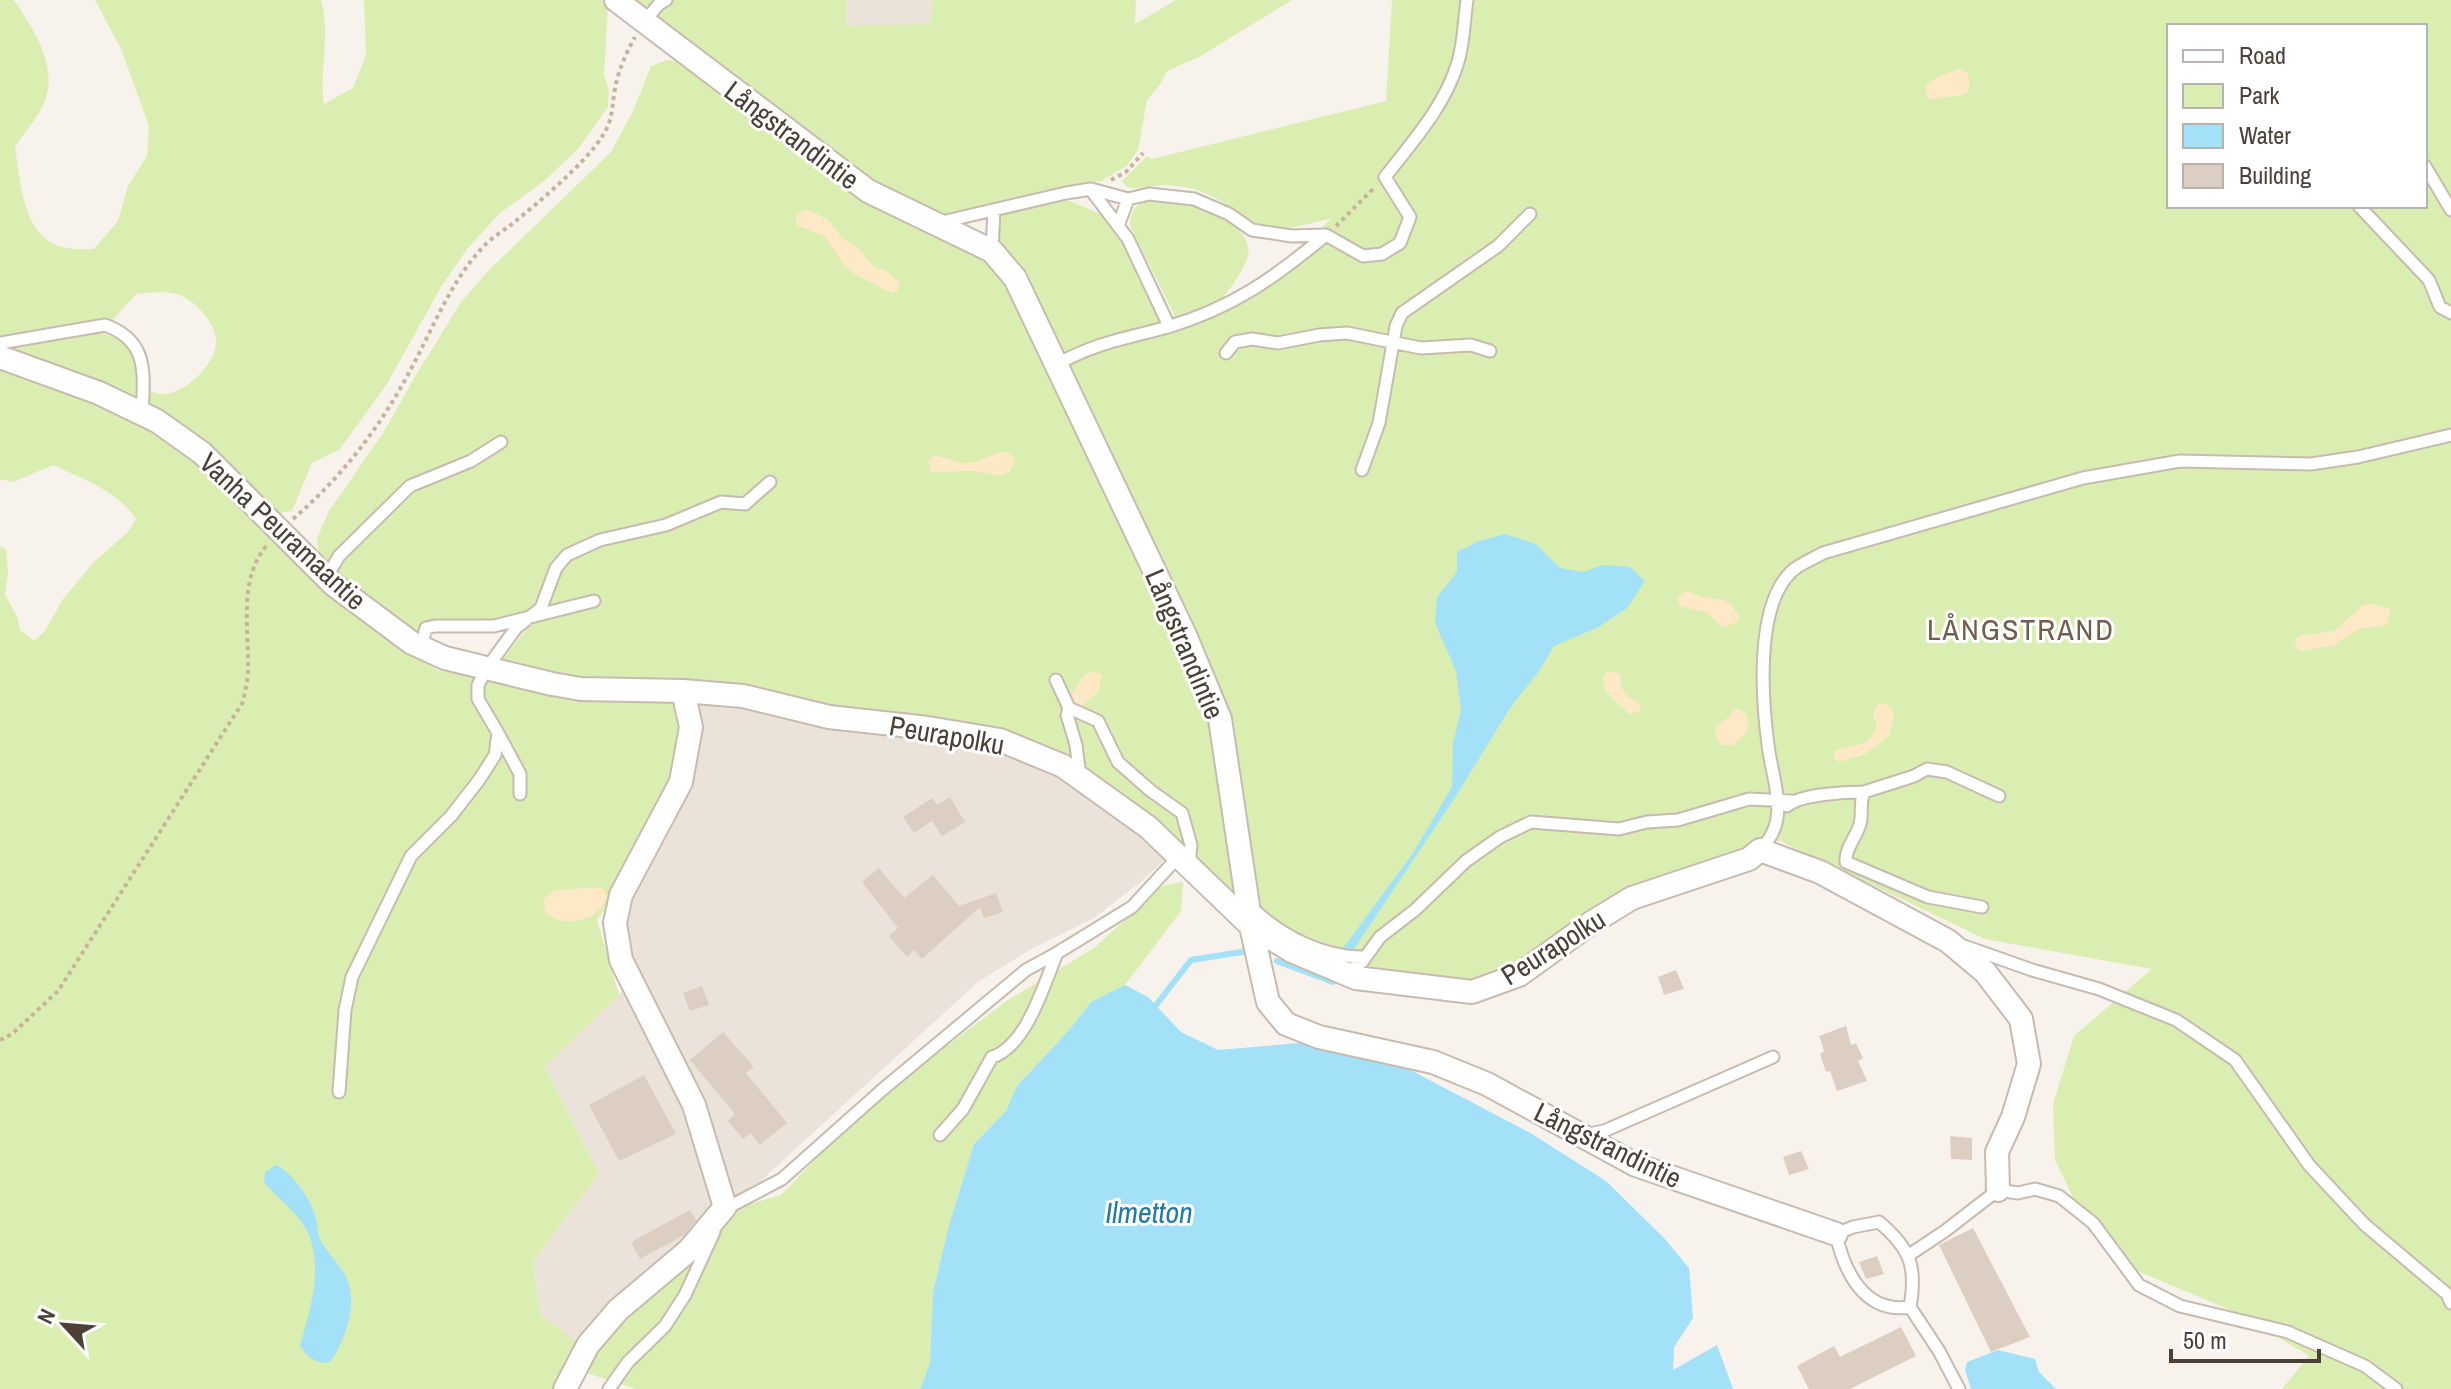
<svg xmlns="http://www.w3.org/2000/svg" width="2451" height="1389" viewBox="0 0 2451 1389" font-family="'Archivo Narrow',sans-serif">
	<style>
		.residential { fill: #ebe3d9 }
		.green { fill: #dbeeb1; fill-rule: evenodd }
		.sand { fill: #fde9c5 }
		.water { fill: #a3e1f8 }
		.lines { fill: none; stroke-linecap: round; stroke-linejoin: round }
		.stream { stroke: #a3e1f8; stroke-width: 6 }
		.building { fill: #ddcec2 }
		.lane-casing { stroke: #c7bbaf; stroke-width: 15 }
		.street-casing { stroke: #c7bbaf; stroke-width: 26 }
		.path { stroke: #c7b29c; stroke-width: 4; stroke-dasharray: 4 4; stroke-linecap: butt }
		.lane { stroke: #fff; stroke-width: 11 }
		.street { stroke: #fff; stroke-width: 22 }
		.labels { text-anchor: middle; stroke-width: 6; stroke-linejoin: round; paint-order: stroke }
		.street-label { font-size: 28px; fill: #4c4137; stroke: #fff }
		.neighbourhood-label { font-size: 30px; letter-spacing: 2px; fill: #705d4d; stroke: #fff }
		.water-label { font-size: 30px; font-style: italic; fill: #207da1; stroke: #fff }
	</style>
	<rect width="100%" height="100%" fill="#f7f2eb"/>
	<path class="residential" d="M846 0H933L931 24 846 27Z
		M689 696 912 731 1026 756 1074 781 1125 818 1167 857 1143 880 1094 918 1035 947 979 981 768 1174 670 1279 602 1343 582 1346 540 1314 533 1262 599 1173 545 1066 640 974 625 932Z"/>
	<path class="green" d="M0 0H14C35 32 63 72 40 111 33 123 23 134 15 147 21 183 22 241 68 248 76 250 86 249 94 249L118 221 128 186 147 156 149 126 121 49 95 0H321C331 33 319 69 324 104L353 88 366 55 364 0H602L608 6 604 75 609 90 608 107 578 149 544 181 500 213 467 249 441 287 387 384 340 449 312 463 292 511 280 513 267 508 148 412V390C152 391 156 394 160 394 183 396 216 365 216 342 216 331 211 323 204 314 183 289 167 291 136 294L111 322 0 337Z
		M623 0H846V26L930 24 933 0H1136L1135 24 1176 0H1292L1199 57 1167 71 1161 83 1147 100 1138 150 1127 166 1101 181 936 216 876 187Z
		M1392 0H2451V1389H2282L2309 1356 2242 1315 2128 1267 2089 1231 2055 1160 2053 1104 2074 1036 2152 969 1985 939 1780 841 1759 838 1737 853 1649 882 1586 911 1548 942 1521 961 1499 971 1470 980 1436 979 1324 958 1296 946 1202 869 1091 772 1051 752 720 683 577 681 499 664 532 622 464 625 438 622 418 642 320 565 317 538 329 511 383 433 416 375 461 302 488 271 611 152 633 111 651 66 667 60 685 63 878 209 892 214 996 241 995 228 1005 210 1057 198 1070 201 1105 216 1119 234 1161 317 1159 323 1175 316 1130 226C1130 220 1131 213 1135 208 1152 185 1257 215 1248 256 1243 273 1228 290 1220 303L1269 273 1332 218C1304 225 1274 236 1247 219 1228 207 1218 196 1193 189 1184 187 1172 185 1163 185 1150 185 1137 191 1126 187L1122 181 1147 156 1152 159 1386 101ZM2169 26H2425V206H2169Z
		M97 331 122 341 135 352 139 387 136 402 5 348Z
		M0 367 68 391 137 421 193 458 291 560 345 609 437 670 568 697H670L683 724 670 789 623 884 597 920 619 995 545 1066 599 1173 533 1262 540 1314 582 1346 555 1389H0V546L6 549 8 574 5 594 17 617 20 630 34 641 45 631 63 599 93 563 127 533 136 519C118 491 83 479 53 465L13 482 0 479Z
		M1183 882 1181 911 1125 985 1091 1002 1070 1029 1017 1086 1006 1111 974 1144 949 1225 933 1292 930 1363 920 1389H636L587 1373 602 1343 670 1279 736 1208 781 1195 836 1138 933 1056 1008 1000 1094 948 1162 886Z"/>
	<path class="sand" d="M1959 69 1968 74C1973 96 1965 95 1947 97 1939 97 1936 100 1928 98L1925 86 1937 77Z
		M806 209 827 219 843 238 858 248 873 266 888 272 900 284 897 291 891 293 853 273 844 265 825 237 797 225 795 215Z
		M1001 451 1010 453 1015 461 1009 472 1000 476 973 471 931 472 928 461 934 456C945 456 951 461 961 463 975 465 988 457 1001 451Z
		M1687 591 1700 596 1723 600 1731 604 1739 616 1736 623 1722 627 1708 613 1680 606 1677 597Z
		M2373 604 2391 609 2387 625 2360 629 2334 645 2301 651 2296 647 2295 641 2299 636 2334 631 2363 605Z
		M1094 671 1102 675 1099 691 1080 707 1075 705 1071 697C1076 686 1082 674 1094 671Z
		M1609 671 1620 674C1620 693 1627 695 1641 705L1640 711 1629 714 1606 692 1602 677Z
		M1879 703 1888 705 1894 713 1889 736 1867 753 1839 762 1833 757 1835 751C1854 742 1870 750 1877 724L1873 717 1874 709Z
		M1739 709 1747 714 1749 724 1744 735 1733 745H1721L1715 733 1716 726 1729 717 1734 710Z
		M594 887 604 890 607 896C601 920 564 930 546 913L543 900 552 891Z"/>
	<path class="water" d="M1505 534 1536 544 1560 568 1583 572 1603 565 1630 567 1645 581 1627 608 1599 627 1554 646 1539 671 1510 708 1456 796 1350 955 1341 951 1413 853 1452 787 1453 743 1461 710 1456 671 1435 623 1437 597 1457 572V552L1479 541Z
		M1125 985 1148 997 1181 1032 1218 1050 1300 1043 1397 1063 1532 1134 1606 1181 1664 1238 1689 1268 1693 1318 1674 1347 1673 1370 1717 1345 1733 1389H920L930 1363 933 1292 949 1225 974 1144 1006 1111 1017 1086 1070 1029 1091 1002Z
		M276 1165C292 1172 313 1201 316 1219 318 1228 317 1234 322 1243 330 1256 345 1269 349 1285 356 1308 344 1343 330 1362 315 1364 308 1358 300 1346 310 1309 325 1266 306 1229 296 1211 277 1198 264 1182L265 1172Z
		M1998 1350 2035 1359 2039 1372 2056 1389H1971L1965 1370 1967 1362Z"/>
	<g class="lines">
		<path class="stream" d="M1277 961 1333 982
			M1156 1005 1191 960 1248 951"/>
	</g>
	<path class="building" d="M950 797 965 822 942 836 932 821 914 833 903 817 932 798 937 805Z
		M879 868 904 898 933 875 959 906 996 893 1003 912 984 918 980 907 922 959 914 950 907 957 889 936 898 928 862 882Z
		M1676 970 1684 989 1664 995 1658 977Z
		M702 986 709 1005 690 1011 683 993Z
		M1846 1026 1851 1045 1856 1043 1863 1058 1858 1061 1867 1081 1837 1091 1830 1071 1826 1072 1820 1054 1824 1051 1819 1036Z
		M723 1032 754 1067 746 1073 787 1123 760 1145 750 1133 743 1139 728 1121 735 1114 690 1060Z
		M644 1075 676 1134 619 1161 589 1105Z
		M1950 1136 1972 1138V1160L1951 1159Z
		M1801 1151 1809 1169 1789 1175 1783 1157Z
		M690 1210 696 1220 684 1235 640 1259 631 1242Z
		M1973 1228 2030 1337 1991 1352 1939 1245Z
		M1877 1256 1884 1274 1866 1279 1859 1262Z
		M1901 1327 1916 1356 1850 1389H1809L1797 1366 1834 1346 1840 1357Z"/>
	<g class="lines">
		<g class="lane-casing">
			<path id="lane" d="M644 22 659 4 666 0
				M2425 166 2451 210
				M1091 190 1128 239 1169 326
				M2359 206 2429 280 2440 307 2451 313
				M942 222 1066 193 1091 189 1128 199 1149 194 1194 199 1229 214 1252 230 1292 236 1326 235
				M1118 226 1128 199
				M992 251 994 210
				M0 343 105 325C149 341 144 373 142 414
				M1226 353 1235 342 1252 339 1278 343 1319 335 1347 333 1421 348 1471 345 1490 351
				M1058 364C1094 343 1128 338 1168 327 1234 307 1274 278 1326 235L1363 256 1382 254 1400 243 1410 217 1385 177C1413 141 1445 106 1458 62 1464 42 1464 20 1467 0
				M1362 470 1379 423 1396 326 1402 313 1498 246 1530 214
				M326 578 339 556 410 486 471 461 501 442
				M418 649 421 647 426 628 435 626H494L594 601
				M1056 680 1069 708 1098 721 1118 762 1151 791 1182 813 1191 845 1189 865
				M1069 708 1067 715 1076 745 1080 777
				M498 733 478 699V685L487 668 516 628 541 608 556 568 567 555 600 540 666 525 721 502 745 504 770 482
				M1787 806C1800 794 1847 792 1864 792
				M1760 849C1792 821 1772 780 1768 745 1762 699 1755 607 1791 572 1799 564 1813 559 1823 553L2083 478 2180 461 2311 464 2358 457 2451 435
				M1251 907C1281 936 1324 958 1365 957
				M1982 907 1928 897 1846 862C1845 848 1856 838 1860 824 1863 813 1859 804 1864 792L1914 776 1927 769 1947 772 1999 796
				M1964 946 2032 970 2099 989 2176 1020 2235 1060 2309 1165 2364 1224 2447 1294 2451 1303
				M1346 973 1362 962 1380 937 1415 910 1466 861 1500 837 1531 822 1619 829 1647 822 1678 820 1749 799 1792 801
				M339 1092 345 1010 352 977 411 856 451 816 479 780 495 755 498 733 520 774V794
				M940 1135 963 1109 992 1057C1027 1046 1044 984 1057 953
				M1584 1135 1604 1131 1773 1057
				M725 1209 782 1179 882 1090 1026 970 1057 953 1132 907 1179 856
				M1909 1255 1945 1231 1998 1190 2018 1193 2035 1189 2059 1196 2093 1223 2139 1285 2180 1306 2288 1332 2365 1366 2396 1389
				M1910 1307C1864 1314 1844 1271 1836 1234L1853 1227 1879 1222C1911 1249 1917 1267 1910 1307L1939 1351 1959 1389
				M609 1389 628 1362 665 1326 685 1295 714 1232"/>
		</g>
		<g class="street-casing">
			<path id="street" d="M616 0 868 191 992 251 1015 278 1185 635 1220 719 1251 926 1268 1002 1286 1024 1319 1037 1433 1062 1487 1084 1636 1165 1836 1234
				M0 357 99 393 157 421 202 453 334 585 412 643 445 658 552 684 581 689 683 691 691 727 681 782 621 895 615 923 621 960 694 1105 725 1207 688 1251 618 1310 588 1345 565 1389
				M683 691 743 696 829 717 928 728 1000 740 1063 766 1148 827 1251 926 1292 951 1356 978 1472 992 1519 975 1591 923 1632 898 1749 859 1760 850 1820 872 1948 941 1985 972 2021 1019 2029 1064 2013 1117 1997 1152 1998 1190"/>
		</g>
		<path class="path" d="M1111 180 1126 172 1143 153
			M1336 226 1375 187
			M293 519C342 477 382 425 412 367 434 326 451 281 483 247 491 238 503 231 512 224 539 202 586 163 603 135 612 121 612 109 614 94 617 74 625 55 635 37
			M0 1040 12 1034 58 991 243 702C245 691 248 680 248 670 249 629 238 579 267 545"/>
		<use href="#lane" class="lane"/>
		<use href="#street" class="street"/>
	</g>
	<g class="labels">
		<g class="street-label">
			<text transform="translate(792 135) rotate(37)" y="10">Långstrandintie</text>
			<text transform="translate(283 531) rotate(43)" y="10">Vanha Peuramaantie</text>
			<text transform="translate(1185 644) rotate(67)" y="10">Långstrandintie</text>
			<text transform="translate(947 735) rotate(10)" y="10">Peurapolku</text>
			<text transform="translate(1553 947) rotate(-32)" y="10">Peurapolku</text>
			<text transform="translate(1608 1145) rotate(26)" y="10">Långstrandintie</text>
		</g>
		<g class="neighbourhood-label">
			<text x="2021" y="640">LÅNGSTRAND</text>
		</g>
		<g class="water-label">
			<text x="1149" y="1223">Ilmetton</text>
		</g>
	</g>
	<rect x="2167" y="24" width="260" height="184" fill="#ffffff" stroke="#b7b3af" stroke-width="2"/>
	<rect x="2183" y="50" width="40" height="12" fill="#ffffff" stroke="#b7b3af" stroke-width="2"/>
	<text x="2239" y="64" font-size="24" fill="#4c4137">Road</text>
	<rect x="2183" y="84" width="40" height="24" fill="#dbeeb1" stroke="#b7b3af" stroke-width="2"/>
	<text x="2239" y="104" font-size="24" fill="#4c4137">Park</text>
	<rect x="2183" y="124" width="40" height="24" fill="#a3e1f8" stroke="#b7b3af" stroke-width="2"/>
	<text x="2239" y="144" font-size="24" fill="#4c4137">Water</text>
	<rect x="2183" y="164" width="40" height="24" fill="#ddcec2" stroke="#b7b3af" stroke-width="2"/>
	<text x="2239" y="184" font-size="24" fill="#4c4137">Building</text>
	<g transform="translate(64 1325) rotate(296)" stroke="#ffffff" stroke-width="6" paint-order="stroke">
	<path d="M0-6L14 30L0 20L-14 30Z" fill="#4c4137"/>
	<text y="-12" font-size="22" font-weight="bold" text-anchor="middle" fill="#4c4137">N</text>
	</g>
	<path d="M2171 1349v12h148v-12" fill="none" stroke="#4c4137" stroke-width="4"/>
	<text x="2183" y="1349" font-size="24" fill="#4c4137" stroke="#ffffff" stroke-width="6" paint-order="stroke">50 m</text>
</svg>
